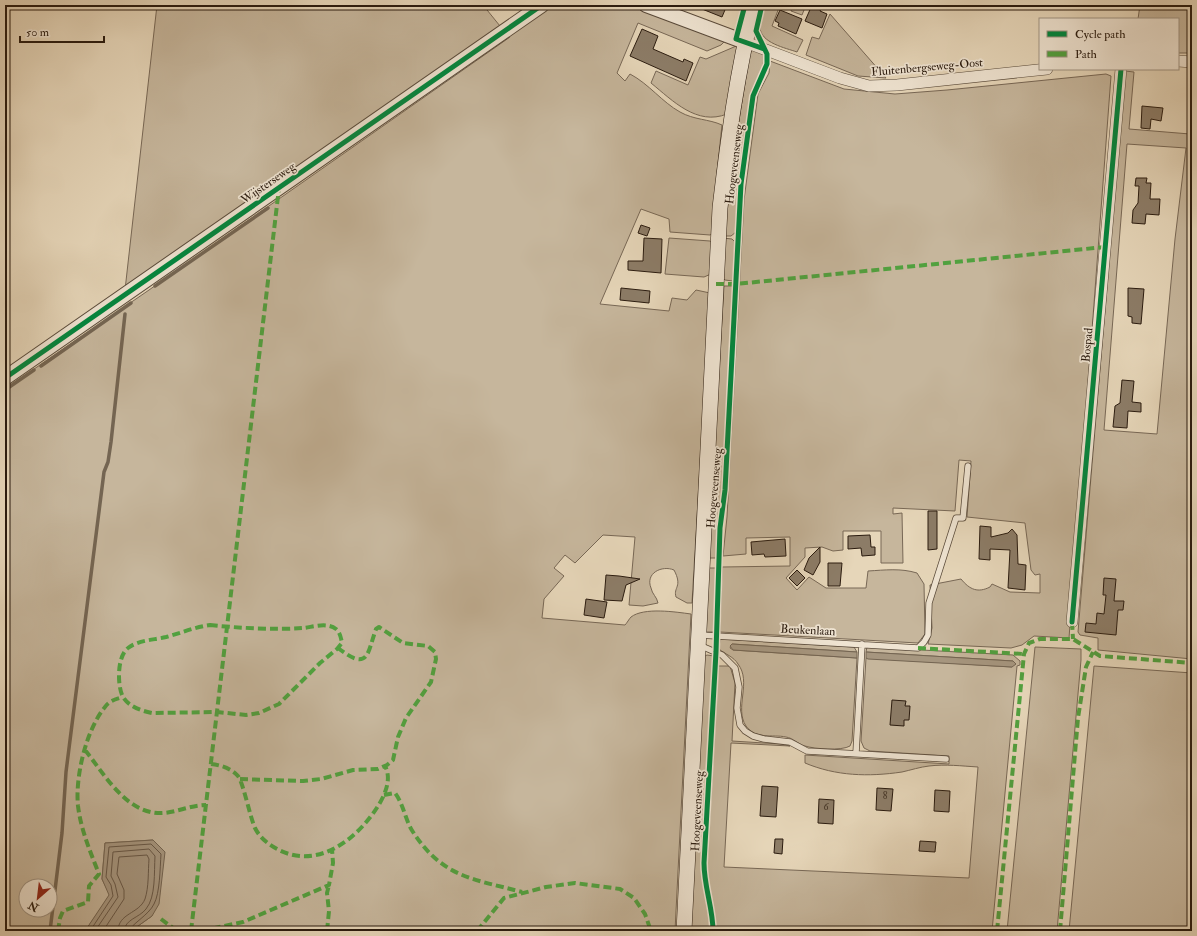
<svg xmlns="http://www.w3.org/2000/svg" width="1197" height="936" viewBox="0 0 1197 936" font-family="'IM FELL Double Pica',serif">
	<style>
		.green { fill: #c6b69c; stroke: #786856; fill-rule: evenodd }
		.water { fill: #a6967f; stroke: #746552 }
		.lines { fill: none; stroke-linecap: round; stroke-linejoin: round }
		.shore { stroke: #685847; stroke-width: 1 }
		.stream { stroke: #746552; stroke-width: 3.5 }
		.building { fill: #8c7c67; stroke: #2a1b0f }
		.service-casing { stroke: #594a3a; stroke-width: 7 }
		.minor-casing { stroke: #594a3a; stroke-width: 12 }
		.tertiary-casing { stroke: #594a3a; stroke-width: 16 }
		.secondary-casing { stroke: #2a1b0f; stroke-width: 16 }
		.service { stroke: #efe4d2; stroke-width: 5.5 }
		.minor { stroke: #efe4d2; stroke-width: 11 }
		.tertiary { stroke: #efe4d2; stroke-width: 14 }
		.secondary { stroke: #efe4d2; stroke-width: 15 }
		.quiet { stroke: #51a13f; stroke-width: 4; stroke-dasharray: 8 4; stroke-linecap: butt }
		.cycleway-casing { stroke: #efe4d2; stroke-width: 8 }
		.cycleway { stroke: #00873e; stroke-width: 5 }
		.labels { text-anchor: middle; stroke-width: 3.5; stroke-linejoin: round; paint-order: stroke }
		.number-label { font-size: 10px; fill: #423325 }
		.street-label { font-size: 12px; fill: #2a1b0f; stroke: #efe4d2 }
	</style>
	<rect width="100%" height="100%" fill="#e6d6b9"/>
	<filter id="stains"><feTurbulence type="fractalNoise" baseFrequency=".005" numOctaves="4"/><feColorMatrix values="0 0 0 0 .2 0 0 0 0 .09 0 0 0 0 .02 0 0 0 .5 -.17"/></filter>
	<radialGradient id="worn" r=".72"><stop offset=".6" stop-color="#630" stop-opacity="0"/><stop offset="1" stop-color="#630" stop-opacity=".3"/></radialGradient>
	<path class="green" d="M157 5H483L500 26 125 290Z
		M551 5H634L726 40 721 45 707 51 638 23 617 73 625 81 630 74C649 84 662 102 680 112 694 120 709 119 722 125L717 172 714 233 710 235 670 232 669 219 641 209 600 304 669 311 672 298 687 300 696 290 710 293 692 603H687L676 597C673 587 683 587 674 570 662 565 645 573 651 588 652 594 657 597 658 603L643 606 629 605 635 537 603 535 575 563 565 555 554 568 564 576 544 599 542 618 625 625C627 623 629 619 631 617 644 607 676 612 691 614L675 931H131L152 916 153 840 105 843 102 879 110 895 85 931H5V389L149 290 510 37 508 34ZM26 886H50V910H26Z
		M766 5H780L772 26 803 40 797 52C786 48 760 43 760 27 760 20 764 12 766 5Z
		M793 5H806L802 15 791 11Z
		M1140 5H1192V53H1178V19H1138Z
		M830 14 886 78 858 76 806 55 812 37 819 39Z
		M734 47 736 46 738 49 727 114C697 126 673 101 651 83L656 71 688 85 700 57 706 59Z
		M753 50 764 54 763 69 751 95 739 184 736 232 731 236H723L725 206 750 52Z
		M770 61 844 89 895 94 947 90 1106 74 1111 76 1069 638 1034 636 1022 645 1011 648 928 644 932 628 930 585 961 579C970 590 978 593 990 587L992 584 1010 592 1040 593V574L1035 575 1031 570 1025 523 967 517 971 461 959 460 955 511 893 508V514L902 513 903 563H881V531H843V550L833 551 822 547 805 548V557L786 578 797 590 809 577 826 588H866L868 571C885 570 901 568 917 573L924 584 925 634 918 643 720 632 722 567 790 566V537L746 538V554L723 556 727 517 744 200 758 94 769 73Z
		M1125 71 1134 72 1129 129 1190 134 1192 111V659L1098 650V638L1080 635 1078 632ZM1127 144 1186 148 1175 239 1157 434 1104 430Z
		M669 238 710 241 713 244 711 274 704 277 665 274Z
		M723 238 732 239 735 242 733 281 725 280 721 276Z
		M724 286H733L723 489 717 558H708Z
		M708 568H716L715 632H704Z
		M720 639 854 647 857 652 732 644 730 648 733 650 857 658 852 741 850 746C842 751 814 749 805 746 798 744 793 738 786 737 772 734 756 740 746 726 734 708 752 682 738 664 734 657 725 654 719 649Z
		M867 647 1013 655 1020 661V665L1017 666 992 931H717L707 882V866L718 666H730L735 683 732 741 780 744 790 746 731 743 724 867 969 878 978 767C962 766 945 764 929 766 920 767 911 770 902 772 868 777 836 776 805 763V755L949 764V756L870 751 864 748 861 741 866 658 1012 667 1013 661 866 652Z
		M1035 647 1081 649V660L1057 931H1007Z
		M707 655 714 656 702 870 711 931H689L703 657Z
		M1094 666 1192 673V931H1069Z"/>
	<path class="water" d="M732 644 857 652V658L733 650 730 646Z
		M866 652 1013 661 1016 664 1012 667 868 659 866 658Z
		M153 840 165 852 159 904 152 916 131 931H85L109 895 102 879 105 843Z"/>
	<g class="lines">
		<path class="shore" d="M90 931 113 896 111 885 106 877 109 847 151 844 161 854C160 868 160 893 154 904 149 915 130 925 129 931
			M95 931 118 897 115 884 111 876 113 852 149 849 155 856C154 872 156 897 146 909 139 918 125 919 124 931
			M103 931 124 899V890L117 874 119 857 147 855 149 859C148 871 149 887 145 899 139 914 118 913 118 931"/>
		<path class="stream" d="M155 286 268 208
			M41 366 131 303
			M5 390 34 370
			M50 931 62 833 66 772 104 472 108 462 111 442 125 314"/>
	</g>
	<path class="building" d="M692 5H727L722 17Z
		M812 5H823L820 11 827 14 822 28 805 21Z
		M780 10 802 19 796 34 778 26 779 23 775 21Z
		M642 29 658 36 653 49 683 62 684 59 693 63 686 81 630 56Z
		M1142 106 1163 108 1161 121 1151 119 1150 129 1141 128Z
		M1136 178H1147L1146 183H1151L1150 199H1160L1159 215 1146 214 1145 224 1132 223 1133 210 1138 203 1139 186H1135Z
		M641 225 650 228 647 236 638 233Z
		M644 238 662 239 661 273 628 270V261H643Z
		M621 288 650 291 649 303 620 300Z
		M1128 288 1144 289 1141 324 1132 323V317L1128 316Z
		M1122 380 1134 381 1132 402 1141 403V412L1128 411 1127 428 1113 427 1115 406 1120 403Z
		M928 511H937V549L928 550Z
		M980 526 991 527V537L1008 533 1012 529 1017 535 1018 564 1026 565 1025 590 1008 588 1010 550 990 549V560L979 559Z
		M870 535 871 547H875V555L862 556 861 548 848 549V536Z
		M785 539 786 556 765 557 764 554 752 555 751 542Z
		M820 547V562L813 575 804 570 809 558Z
		M828 563H842L840 586H828Z
		M797 570 805 578 797 586 789 578Z
		M606 575 619 576 640 579 626 585 622 601 604 600Z
		M1104 578 1116 579 1114 601H1124L1123 610H1118L1116 635 1085 632 1086 623 1096 624 1097 613 1104 614 1106 595H1103Z
		M586 599 607 602 604 618 584 615Z
		M892 700 906 701 905 706H910L909 720H904V726L890 725Z
		M762 786 778 787 776 817 760 816Z
		M877 788 893 789 891 811 876 810Z
		M935 790 950 791 949 812 934 811Z
		M819 799 834 800 833 824 818 823Z
		M775 839H783L782 854 774 853Z
		M920 841 936 842 935 852 919 851Z"/>
	<g class="lines">
		<g class="service-casing">
			<path id="service" d="M699 635 918 648 924 642 928 635 929 603 956 518H963L968 466
				M699 645 722 655 735 668 739 687 737 708 740 725 745 731 753 736 764 739 790 742 807 751 946 759
				M856 753 862 644"/>
		</g>
		<g class="minor-casing">
			<path id="minor" d="M745 42 840 78 869 86 897 85 1047 69
				M1178 61 1192 62
				M1072 622 1121 69"/>
		</g>
		<g class="tertiary-casing">
			<path id="tertiary" d="M646 5 745 42
				M5 378 542 5"/>
		</g>
		<g class="secondary-casing">
			<path id="secondary" d="M684 931 720 208C728 140 737 72 754 5"/>
		</g>
		<use href="#service" class="service"/>
		<use href="#minor" class="minor"/>
		<use href="#tertiary" class="tertiary"/>
		<use href="#secondary" class="secondary"/>
		<path class="quiet" d="M716 284H736L1105 247
			M1072 622 1073 639
			M210 625C238 628 275 630 303 628 313 627 327 622 336 629 340 632 341 638 342 643L337 649 320 663 279 704 259 713 246 715 217 712 152 713C142 711 129 707 123 697 117 686 117 656 128 648 138 640 154 640 166 637 181 633 195 627 210 625Z
			M918 648 1024 654
			M85 750C105 775 127 815 163 813 178 812 191 805 206 805
			M211 764C220 765 231 768 238 776 243 782 250 817 255 828 260 838 269 845 279 850 319 870 358 838 378 806 385 795 392 779 385 766
			M240 779 303 781 321 779 353 770 378 769 387 765 393 760 398 737 406 718 431 682 436 659 435 652 428 646 403 643 379 627 376 629C367 654 369 672 338 648
			M384 795 395 793C404 805 405 820 413 832 443 878 474 879 522 892
			M161 919 177 931
			M58 931 60 918 63 911 88 902 89 886 99 874C90 851 81 830 78 806 75 777 86 730 105 707 109 701 116 699 123 697
			M191 931 279 188
			M201 931 243 922 329 885 333 863 332 849
			M327 931 329 911 327 893 329 885
			M477 931 504 898 546 887 575 883 620 889 634 898 645 914 651 931
			M997 931 1024 654 1029 643 1040 639H1073L1100 656 1192 663
			M1060 931 1078 718 1086 667 1093 652"/>
		<g class="cycleway-casing">
			<path id="cycleway" d="M745 5 736 39 764 49
				M5 378 542 5
				M1072 622 1121 69
				M713 931C713 908 704 887 704 863L716 652 720 528 725 490 741 184 753 96 767 64V54L756 31 762 5"/>
		</g>
		<use href="#cycleway" class="cycleway"/>
	</g>
	<g class="labels">
		<g class="number-label">
			<text x="885" y="799">8</text>
			<text x="826" y="810">6</text>
		</g>
		<g class="street-label">
			<text transform="translate(927 67) rotate(-5)" y="4">Fluitenbergseweg-Oost</text>
			<text transform="translate(734 164) rotate(-83)" y="4">Hoogeveenseweg</text>
			<text transform="translate(268 183) rotate(-35)" y="4">Wijsterseweg</text>
			<text transform="translate(1087 345) rotate(-85)" y="4">Bospad</text>
			<text transform="translate(714 488) rotate(-85)" y="4">Hoogeveenseweg</text>
			<text transform="translate(808 630) rotate(3)" y="4">Beukenlaan</text>
			<text transform="translate(697 811) rotate(-87)" y="4">Hoogeveenseweg</text>
		</g>
	</g>
	<rect width="1197" height="936" fill="none" stroke="#e6d6b9" stroke-width="20"/>
	<rect x="6" y="6" width="1185" height="924" fill="none" stroke="#2a1b0f" stroke-width="2"/>
	<rect x="10" y="10" width="1177" height="916" fill="none" stroke="#2a1b0f"/>
	<rect x="1039" y="18" width="140" height="52" fill="#efe4d2" stroke="#a09484"/>
	<rect x="1047" y="31" width="20" height="6" fill="#00873e" stroke="#a09484"/>
	<text x="1075" y="38" font-size="12" fill="#2a1b0f">Cycle path</text>
	<rect x="1047" y="51" width="20" height="6" fill="#51a13f" stroke="#a09484"/>
	<text x="1075" y="58" font-size="12" fill="#2a1b0f">Path</text>
	<g transform="translate(38 898) rotate(208)"><circle r="19" fill="#efe4d2" stroke="#a09484"/>
	<path d="M0-3L7 15L0 10L-7 15Z" fill="#8f2418"/>
	<text y="-6" font-size="11" font-weight="bold" text-anchor="middle" fill="#2a1b0f">N</text>
	</g>
	<path d="M20 36v6h84v-6" fill="none" stroke="#2a1b0f" stroke-width="2"/>
	<text x="26" y="36" font-size="12" fill="#2a1b0f" stroke="#efe4d2" stroke-width="3" paint-order="stroke">50 m</text>
	<rect width="100%" height="100%" filter="url(#stains)"/>
	<rect width="100%" height="100%" fill="url(#worn)"/>
</svg>
